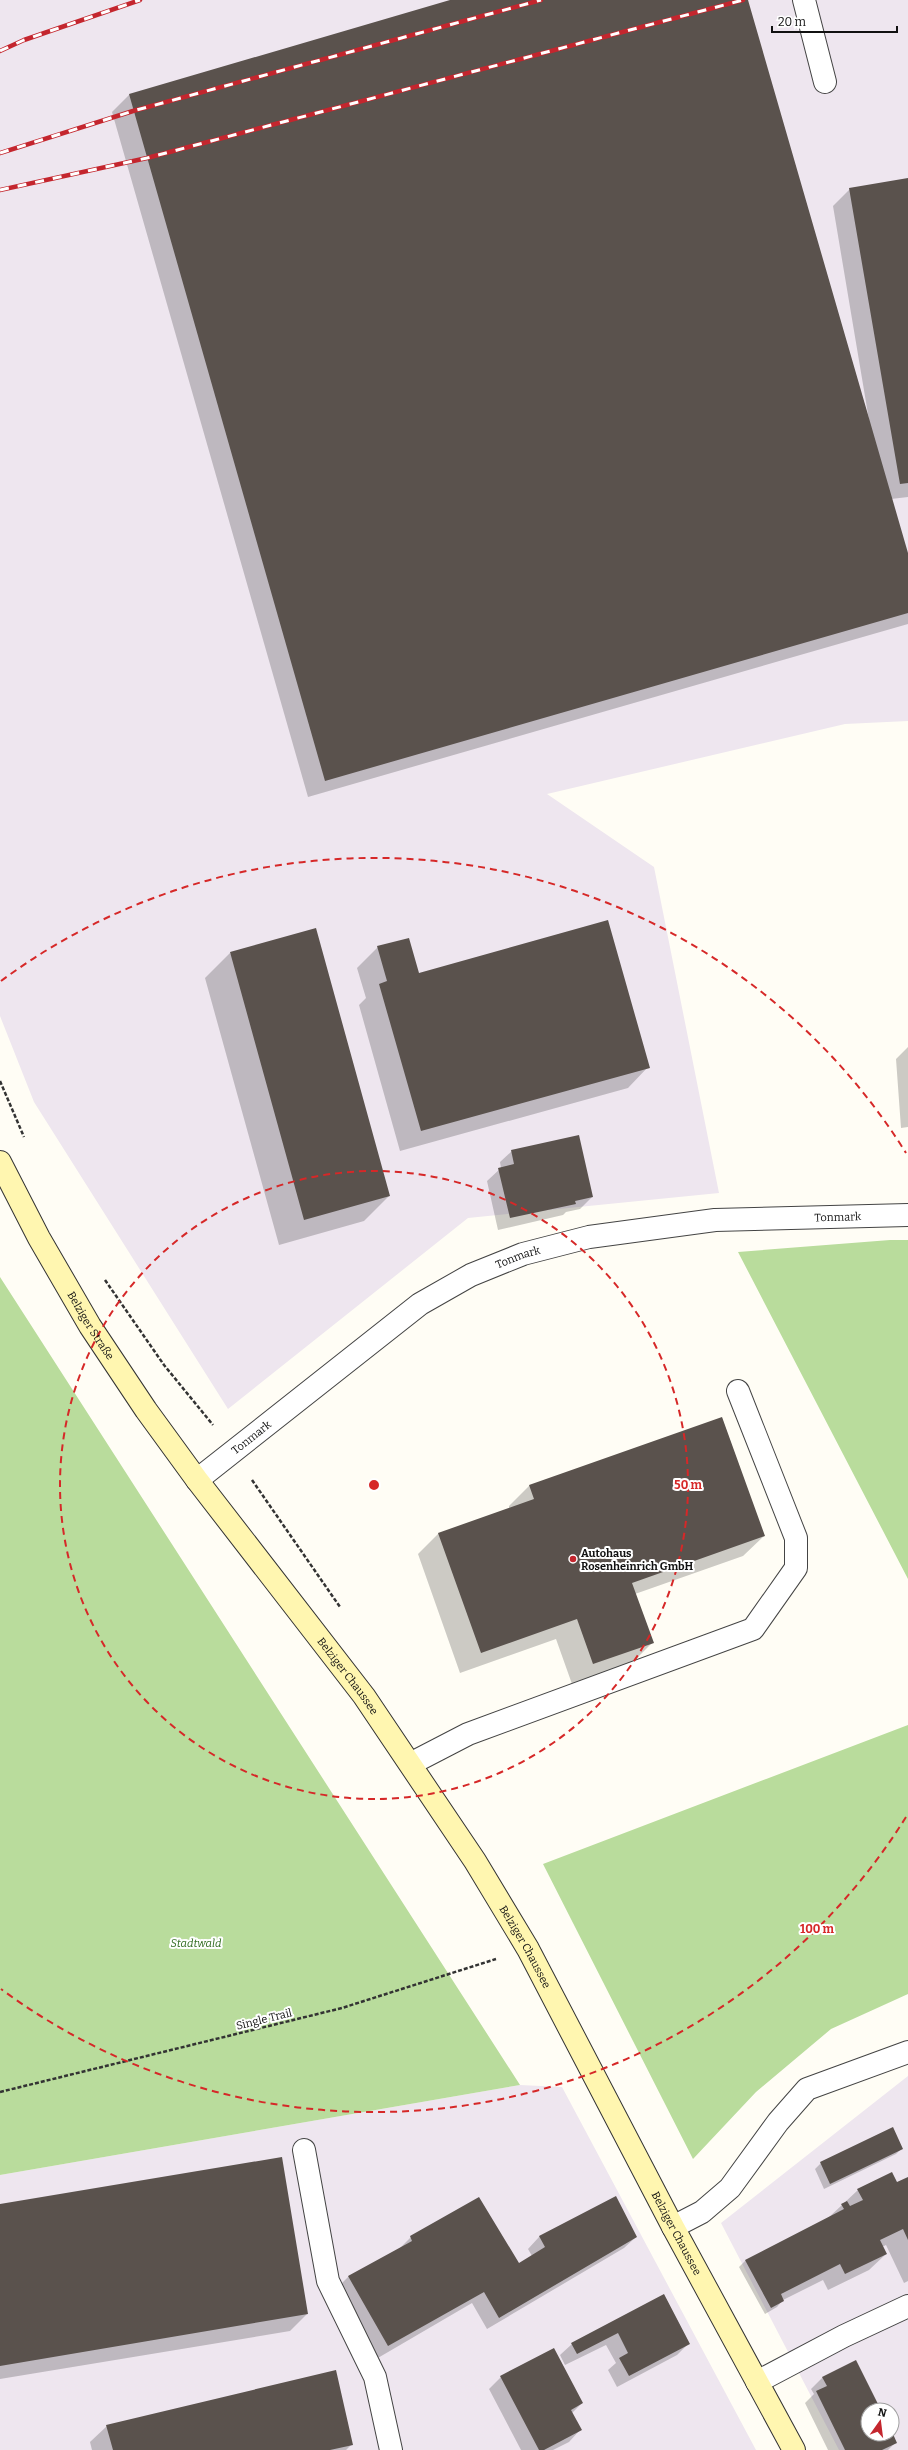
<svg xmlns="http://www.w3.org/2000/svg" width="908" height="2450" viewBox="0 0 908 2450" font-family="Bitter,serif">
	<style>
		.industrial { fill: #eee6ef; fill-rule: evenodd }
		.forest { fill: #b9dc9c }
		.shadow { fill: #0003 }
		.building { fill: #5a524d }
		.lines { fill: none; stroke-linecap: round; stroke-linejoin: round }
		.service-casing { stroke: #444; stroke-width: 24 }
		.minor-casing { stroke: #444; stroke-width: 24 }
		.secondary-casing { stroke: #333; stroke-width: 24 }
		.path { stroke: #333; stroke-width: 2.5; stroke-dasharray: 4 2; stroke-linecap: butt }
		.service { stroke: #fff; stroke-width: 22 }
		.minor { stroke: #fff; stroke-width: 22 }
		.secondary { stroke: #fff6b0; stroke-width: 22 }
		.rail-casing { stroke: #c4262e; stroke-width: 4.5 }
		.rail { stroke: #fff; stroke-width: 3; stroke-dasharray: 9; stroke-linecap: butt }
		.ring { fill: none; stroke: #d62828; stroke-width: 2; stroke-dasharray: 7 5 }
		.poi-dot { fill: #c4262e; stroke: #fff; stroke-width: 1.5 }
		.labels { text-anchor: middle; stroke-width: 4; stroke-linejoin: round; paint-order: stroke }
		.street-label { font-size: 11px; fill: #111; stroke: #fff }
		.poi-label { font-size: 11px; font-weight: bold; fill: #111; stroke: #fff; text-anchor: start }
		.park-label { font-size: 11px; font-style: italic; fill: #2f6b1f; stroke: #fff }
		.centre { fill: #d62828; stroke: #fff; stroke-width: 2 }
		.ring-label { font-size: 12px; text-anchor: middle; font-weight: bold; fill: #d62828; stroke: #fff; stroke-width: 4; stroke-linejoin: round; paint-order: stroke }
	</style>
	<rect width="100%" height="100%" fill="#fffdf5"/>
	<path class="industrial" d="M0 0H908V721L845 724 547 794 654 867 719 1193 468 1218 228 1409 34 1102 0 1016Z
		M908 2076V2450H839L721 2223ZM868 2410H892V2434H868Z
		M520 2085 562 2087 756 2450H0V2175Z"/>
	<path class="forest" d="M890 1240H908V1579L738 1252Z
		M0 1277 520 2085 0 2175Z
		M908 1725V1994L831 2029 756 2092 693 2159 543 1864Z"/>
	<path class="shadow" d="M454 0H747L869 420 833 206 850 189 908 179V497L891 499 908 557V624L308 797 112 112 129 95Z
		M378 947 418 974 648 1067 628 1088 400 1151 359 1005 366 998 357 968Z
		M230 953 389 1196 364 1221 279 1245 205 978Z
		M908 1047V1127L901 1128 896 1059Z
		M512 1151 592 1197 580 1209 566 1212 563 1215 498 1230 487 1181 501 1168 500 1162Z
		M722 1418 764 1536 743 1556 635 1594 653 1642 632 1663 572 1684 556 1639 460 1673 418 1554 438 1534 509 1509V1506L529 1486Z
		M902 2148 896 2154 824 2189 815 2169 821 2163Z
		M908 2178V2281L904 2283 886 2245 882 2247 886 2254 869 2270 828 2290 823 2280 783 2300 777 2307 765 2314 739 2267 745 2261 827 2219 858 2190 897 2183Z
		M615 2198 636 2237 624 2248 487 2329 472 2303 371 2362 332 2293 349 2276 398 2250 411 2237 518 2265 532 2256 528 2249 539 2237Z
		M0 2205 307 2314 290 2331 0 2379Z
		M664 2295 689 2343 677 2355 617 2387 608 2370 616 2363 606 2345 565 2365 560 2355 572 2344Z
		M501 2377 582 2403 572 2413 580 2430 569 2442 553 2450H521L489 2389Z
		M823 2377 880 2410H868V2434H892L896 2442 888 2450H828L805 2403 814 2394 811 2389Z
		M107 2426 352 2444 346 2450H92L90 2442Z"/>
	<path class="building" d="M450 0H748L908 553V613L325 781 129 94Z
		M908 178V483L900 484 849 188Z
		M608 920 650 1068 421 1131 379 984 387 981 377 946 409 938 419 973Z
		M316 928 390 1196 304 1220 230 952Z
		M579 1135 593 1197 575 1201 576 1204 510 1218 498 1168 514 1164 511 1150Z
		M722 1417 765 1536 632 1583 654 1643 593 1664 577 1619 481 1653 438 1533 534 1499 529 1485Z
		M893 2127 903 2149 830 2184 820 2162Z
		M282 2157 308 2314 0 2366V2204Z
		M892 2172 897 2182 908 2177V2240L903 2229 880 2240 887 2254 845 2274 840 2264 781 2294 784 2301 771 2308 745 2260 844 2209 841 2204 847 2201 850 2206 863 2200 857 2189Z
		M616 2196 637 2237 499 2318 484 2292 388 2346 348 2276 412 2241 410 2236 479 2197 519 2263 545 2247 539 2236Z
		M664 2294 690 2344 629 2376 619 2358 628 2353 618 2333 577 2354 571 2343Z
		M554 2348 583 2403 571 2410 582 2430 544 2450H539L500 2376Z
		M856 2360 881 2410H868V2434H893L897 2443 882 2450H845L816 2391 827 2386 822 2377Z
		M336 2370 353 2445 330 2450H113L106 2425Z"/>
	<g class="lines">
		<g class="service-casing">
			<path id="service" d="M804 0 825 82
				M412 1763 468 1734 753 1629 796 1568V1538L738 1391
				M304 2150 328 2281 375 2377 391 2450
				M673 2227 702 2212 730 2188 778 2122 807 2089 908 2052
				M757 2382 844 2336 908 2306"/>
		</g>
		<g class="minor-casing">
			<g id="minor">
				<path id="s1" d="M197 1480 420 1304 471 1275 523 1254 589 1237 715 1220 908 1215"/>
			</g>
		</g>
		<g class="secondary-casing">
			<g id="secondary">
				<path id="s2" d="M0 1162 39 1238 90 1326 146 1410 197 1480 364 1696 475 1861 528 1949 673 2227 794 2450"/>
			</g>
		</g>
		<path class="path" d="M0 1081 24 1137
			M105 1280 164 1365 213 1425
			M252 1480 340 1607
			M0 2092 342 2008 496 1959"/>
		<use href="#service" class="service"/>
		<use href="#minor" class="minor"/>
		<use href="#secondary" class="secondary"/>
		<g class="rail-casing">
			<path id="rail" d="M0 51 24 40 140 0
				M0 153 133 111 541 0
				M0 190 147 158 743 0"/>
		</g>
		<use href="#rail" class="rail"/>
	</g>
	<g class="ring">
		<circle cx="374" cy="1485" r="314"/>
		<path d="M906 1817A627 627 0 0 1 1 1989M1 981A627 627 0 0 1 906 1153"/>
	</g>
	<circle class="poi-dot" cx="573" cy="1559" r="4"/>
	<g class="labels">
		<g class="street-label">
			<text dy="4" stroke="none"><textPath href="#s1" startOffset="717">Tonmark</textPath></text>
			<text dy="4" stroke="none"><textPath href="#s1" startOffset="393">Tonmark</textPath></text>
			<text dy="4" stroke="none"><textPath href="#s2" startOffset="187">Belziger Straße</textPath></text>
			<text dy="4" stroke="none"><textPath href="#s1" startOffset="69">Tonmark</textPath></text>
			<text dy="4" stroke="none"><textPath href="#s2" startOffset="622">Belziger Chaussee</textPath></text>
			<text dy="4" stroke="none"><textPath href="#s2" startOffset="946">Belziger Chaussee</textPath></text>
			<text transform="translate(264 2019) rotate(-14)" y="4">Single Trail</text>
			<text dy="4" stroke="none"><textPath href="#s2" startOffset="1270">Belziger Chaussee</textPath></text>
		</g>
		<g class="poi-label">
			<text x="581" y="1557">Autohaus<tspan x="581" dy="13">Rosenheinrich GmbH</tspan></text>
		</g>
		<g class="park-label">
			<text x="196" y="1947">Stadtwald</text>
		</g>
	</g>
	<circle cx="374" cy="1485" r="6" class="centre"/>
	<g class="ring-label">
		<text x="688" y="1489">50 m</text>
		<text x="817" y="1933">100 m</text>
	</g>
	<g transform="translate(880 2422) rotate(14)"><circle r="19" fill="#ffffff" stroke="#a0a0a0"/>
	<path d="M0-3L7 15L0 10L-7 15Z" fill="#c4262e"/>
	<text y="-6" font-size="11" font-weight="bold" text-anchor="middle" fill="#111111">N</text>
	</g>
	<path d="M772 26v6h125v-6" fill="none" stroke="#111111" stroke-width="2"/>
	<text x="778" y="26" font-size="12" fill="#111111" stroke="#ffffff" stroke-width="3" paint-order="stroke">20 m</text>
</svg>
